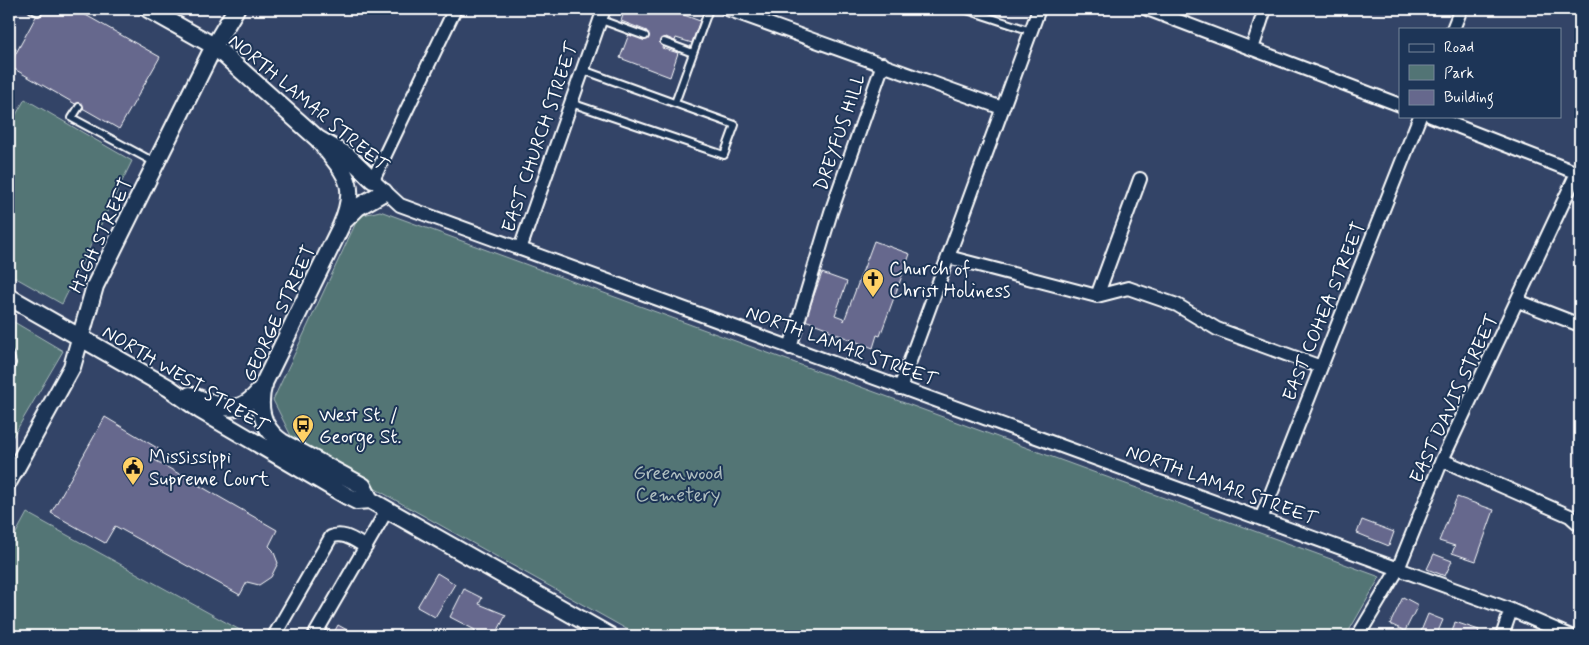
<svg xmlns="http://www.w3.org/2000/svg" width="1589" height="645" viewBox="0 0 1589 645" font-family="Mynerve,sans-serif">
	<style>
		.green { fill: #527475; stroke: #a8baba }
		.building { fill: #66688d; stroke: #fff }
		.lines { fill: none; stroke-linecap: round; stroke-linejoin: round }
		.service-casing { stroke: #fff; stroke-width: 10 }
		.minor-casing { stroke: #fff; stroke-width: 16 }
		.tertiary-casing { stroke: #fff; stroke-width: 20 }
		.service { stroke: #1d3557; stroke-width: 6 }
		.minor { stroke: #1d3557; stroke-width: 12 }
		.tertiary { stroke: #1d3557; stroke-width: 16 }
		.labels { text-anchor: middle; stroke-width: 4; stroke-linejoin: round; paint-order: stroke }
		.street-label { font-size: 19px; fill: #fff; stroke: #1d3557 }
		.poi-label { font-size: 19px; fill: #fff; stroke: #1d3557; text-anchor: start }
		.park-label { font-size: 19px; fill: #b1c0c1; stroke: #1d3557 }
	</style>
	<rect width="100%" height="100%" fill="#334467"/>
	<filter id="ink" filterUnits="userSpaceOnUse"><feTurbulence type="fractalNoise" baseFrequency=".02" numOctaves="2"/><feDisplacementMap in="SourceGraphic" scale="10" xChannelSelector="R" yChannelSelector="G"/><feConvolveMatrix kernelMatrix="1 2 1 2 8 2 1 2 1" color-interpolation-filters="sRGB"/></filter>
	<g filter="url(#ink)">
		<path class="green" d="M25 99 132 161 62 304 9 274V127Z
			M380 211 1380 577 1346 636H639L295 444 273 400 359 216Z
			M9 319 63 351 9 443Z
			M27 513 249 635V636H17L9 632V546Z"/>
		<path class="building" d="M40 9H75L160 57 119 129 9 66Z
			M625 9H686L684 15 700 21 692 43 676 38 675 41 666 37 662 48 678 53 670 77 620 58 629 34 644 40 647 31 621 21Z
			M9 45 16 49 9 63Z
			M874 241 910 254 880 336 877 335 873 348 828 331 829 329 805 320 822 273 847 282 835 315 843 318 844 321Z
			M105 417 159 449 153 459 277 530 269 546 273 550 278 563 271 577 259 585 247 582 240 595 115 526 105 543 51 513Z
			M1457 497 1494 510 1476 561 1452 553 1455 546 1439 541Z
			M1362 520 1394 532 1389 546 1357 533Z
			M1434 554 1452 561 1445 576 1427 569Z
			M437 573 455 584 435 617 417 607Z
			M464 589 482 598 479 604 506 615 495 636H479L473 633 475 630 450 617Z
			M1403 597 1418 605 1405 631 1390 624Z
			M1428 614 1443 620 1436 636H1419Z
			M1455 622 1479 630 1477 636H1451Z
			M338 625 358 636H332Z"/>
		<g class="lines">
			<g class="service-casing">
				<path id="service" d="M32 9 38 12
					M964 9 1031 31
					M601 20 645 36
					M664 42 693 53
					M571 103 724 155 735 125 583 70
					M675 103 709 9
					M79 107 72 118 154 162
					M9 354 12 363 9 370"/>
			</g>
			<g class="minor-casing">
				<path id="minor" d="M455 9 373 180 400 205 1511 610 1571 636
					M727 9 1002 108
					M1147 9 1400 105
					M1453 29 1461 9
					M1252 49 1265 9
					M1431 116 1580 174
					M520 249 604 9
					M948 257 1097 296 1140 179
					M1097 296 1128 288 1177 305 1217 329 1321 367
					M1518 301 1580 325
					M790 348 831 212 883 64
					M900 388 1039 9
					M1442 460 1570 516 1580 525
					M1261 519 1420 116
					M274 636 331 537C343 531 355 541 366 547
					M314 636 387 510
					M1358 636 1398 569 1442 460 1577 173
					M1502 636 1511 610"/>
			</g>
			<g class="tertiary-casing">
				<path id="tertiary" d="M148 9 214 46 318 139 348 156 373 180
					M318 139C344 174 360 181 341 226L264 383C257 407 261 428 282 442L363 486 370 500 610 636
					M345 220 358 207 384 192
					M9 297 169 388 200 410 347 496 357 501 370 500
					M190 395C224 407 239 420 264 385
					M9 481 72 367 95 286 214 46 236 9"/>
			</g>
			<use href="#service" class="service"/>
			<use href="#minor" class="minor"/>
			<use href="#tertiary" class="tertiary"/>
		</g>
	</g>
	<defs>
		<g id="church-pin" transform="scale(1.125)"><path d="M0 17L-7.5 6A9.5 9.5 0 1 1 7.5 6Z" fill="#ffd166" stroke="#1d3557"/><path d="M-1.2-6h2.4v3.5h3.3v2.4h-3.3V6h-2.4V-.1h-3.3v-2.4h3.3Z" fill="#111"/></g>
		<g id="bus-pin" transform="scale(1.125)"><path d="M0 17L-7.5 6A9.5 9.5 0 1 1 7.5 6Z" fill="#ffd166" stroke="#1d3557"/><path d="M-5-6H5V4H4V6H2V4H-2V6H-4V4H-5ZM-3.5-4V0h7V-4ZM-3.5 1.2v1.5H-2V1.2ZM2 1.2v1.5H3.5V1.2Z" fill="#111"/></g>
		<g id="civic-pin" transform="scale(1.125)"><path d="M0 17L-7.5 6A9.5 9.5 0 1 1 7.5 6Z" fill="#ffd166" stroke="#1d3557"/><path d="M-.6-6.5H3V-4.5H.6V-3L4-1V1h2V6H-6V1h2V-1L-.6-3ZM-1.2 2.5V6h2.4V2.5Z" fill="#111"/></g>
	</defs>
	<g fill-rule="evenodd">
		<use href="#church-pin" x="873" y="279"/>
		<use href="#bus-pin" x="303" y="425"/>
		<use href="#civic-pin" x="133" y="467"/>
	</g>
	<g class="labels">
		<g class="street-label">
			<text transform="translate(309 102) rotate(40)" y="7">NORTH LAMAR STREET</text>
			<text transform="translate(839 132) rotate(-71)" y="7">DREYFUS HILL</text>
			<text transform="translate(539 137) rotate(-71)" y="7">EAST CHURCH STREET</text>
			<text transform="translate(100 235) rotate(-65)" y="7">HIGH STREET</text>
			<text transform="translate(1323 311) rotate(-68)" y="7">EAST COHEA STREET</text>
			<text transform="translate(278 313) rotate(-65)" y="7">GEORGE STREET</text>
			<text transform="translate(842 345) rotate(20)" y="7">NORTH LAMAR STREET</text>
			<text transform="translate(186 378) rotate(31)" y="7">NORTH WEST STREET</text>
			<text transform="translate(1453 398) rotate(-65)" y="7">EAST DAVIS STREET</text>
			<text transform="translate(1222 484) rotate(20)" y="7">NORTH LAMAR STREET</text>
		</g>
		<g class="poi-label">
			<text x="889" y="275">Church of<tspan x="889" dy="22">Christ Holiness</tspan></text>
			<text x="319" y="421">West St. /<tspan x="319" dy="22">George St.</tspan></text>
			<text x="149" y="463">Mississippi<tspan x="149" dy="22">Supreme Court</tspan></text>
		</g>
		<g class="park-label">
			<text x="678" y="479">Greenwood<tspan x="678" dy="22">Cemetery</tspan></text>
		</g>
	</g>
	<rect width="1589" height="645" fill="none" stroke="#1d3557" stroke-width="30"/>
	<rect x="15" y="15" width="1559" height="615" fill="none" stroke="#fff" stroke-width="2" filter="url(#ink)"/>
	<rect x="1399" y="28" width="162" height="90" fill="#1d3557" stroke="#77869a"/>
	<rect x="1409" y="44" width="25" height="8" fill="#1d3557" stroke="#77869a"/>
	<text x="1444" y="52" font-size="15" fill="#ffffff">Road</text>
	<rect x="1409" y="65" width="25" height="15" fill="#527475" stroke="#77869a"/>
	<text x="1444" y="78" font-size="15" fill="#ffffff">Park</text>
	<rect x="1409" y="90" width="25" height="15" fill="#66688d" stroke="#77869a"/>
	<text x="1444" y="102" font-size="15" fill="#ffffff">Building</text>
</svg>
